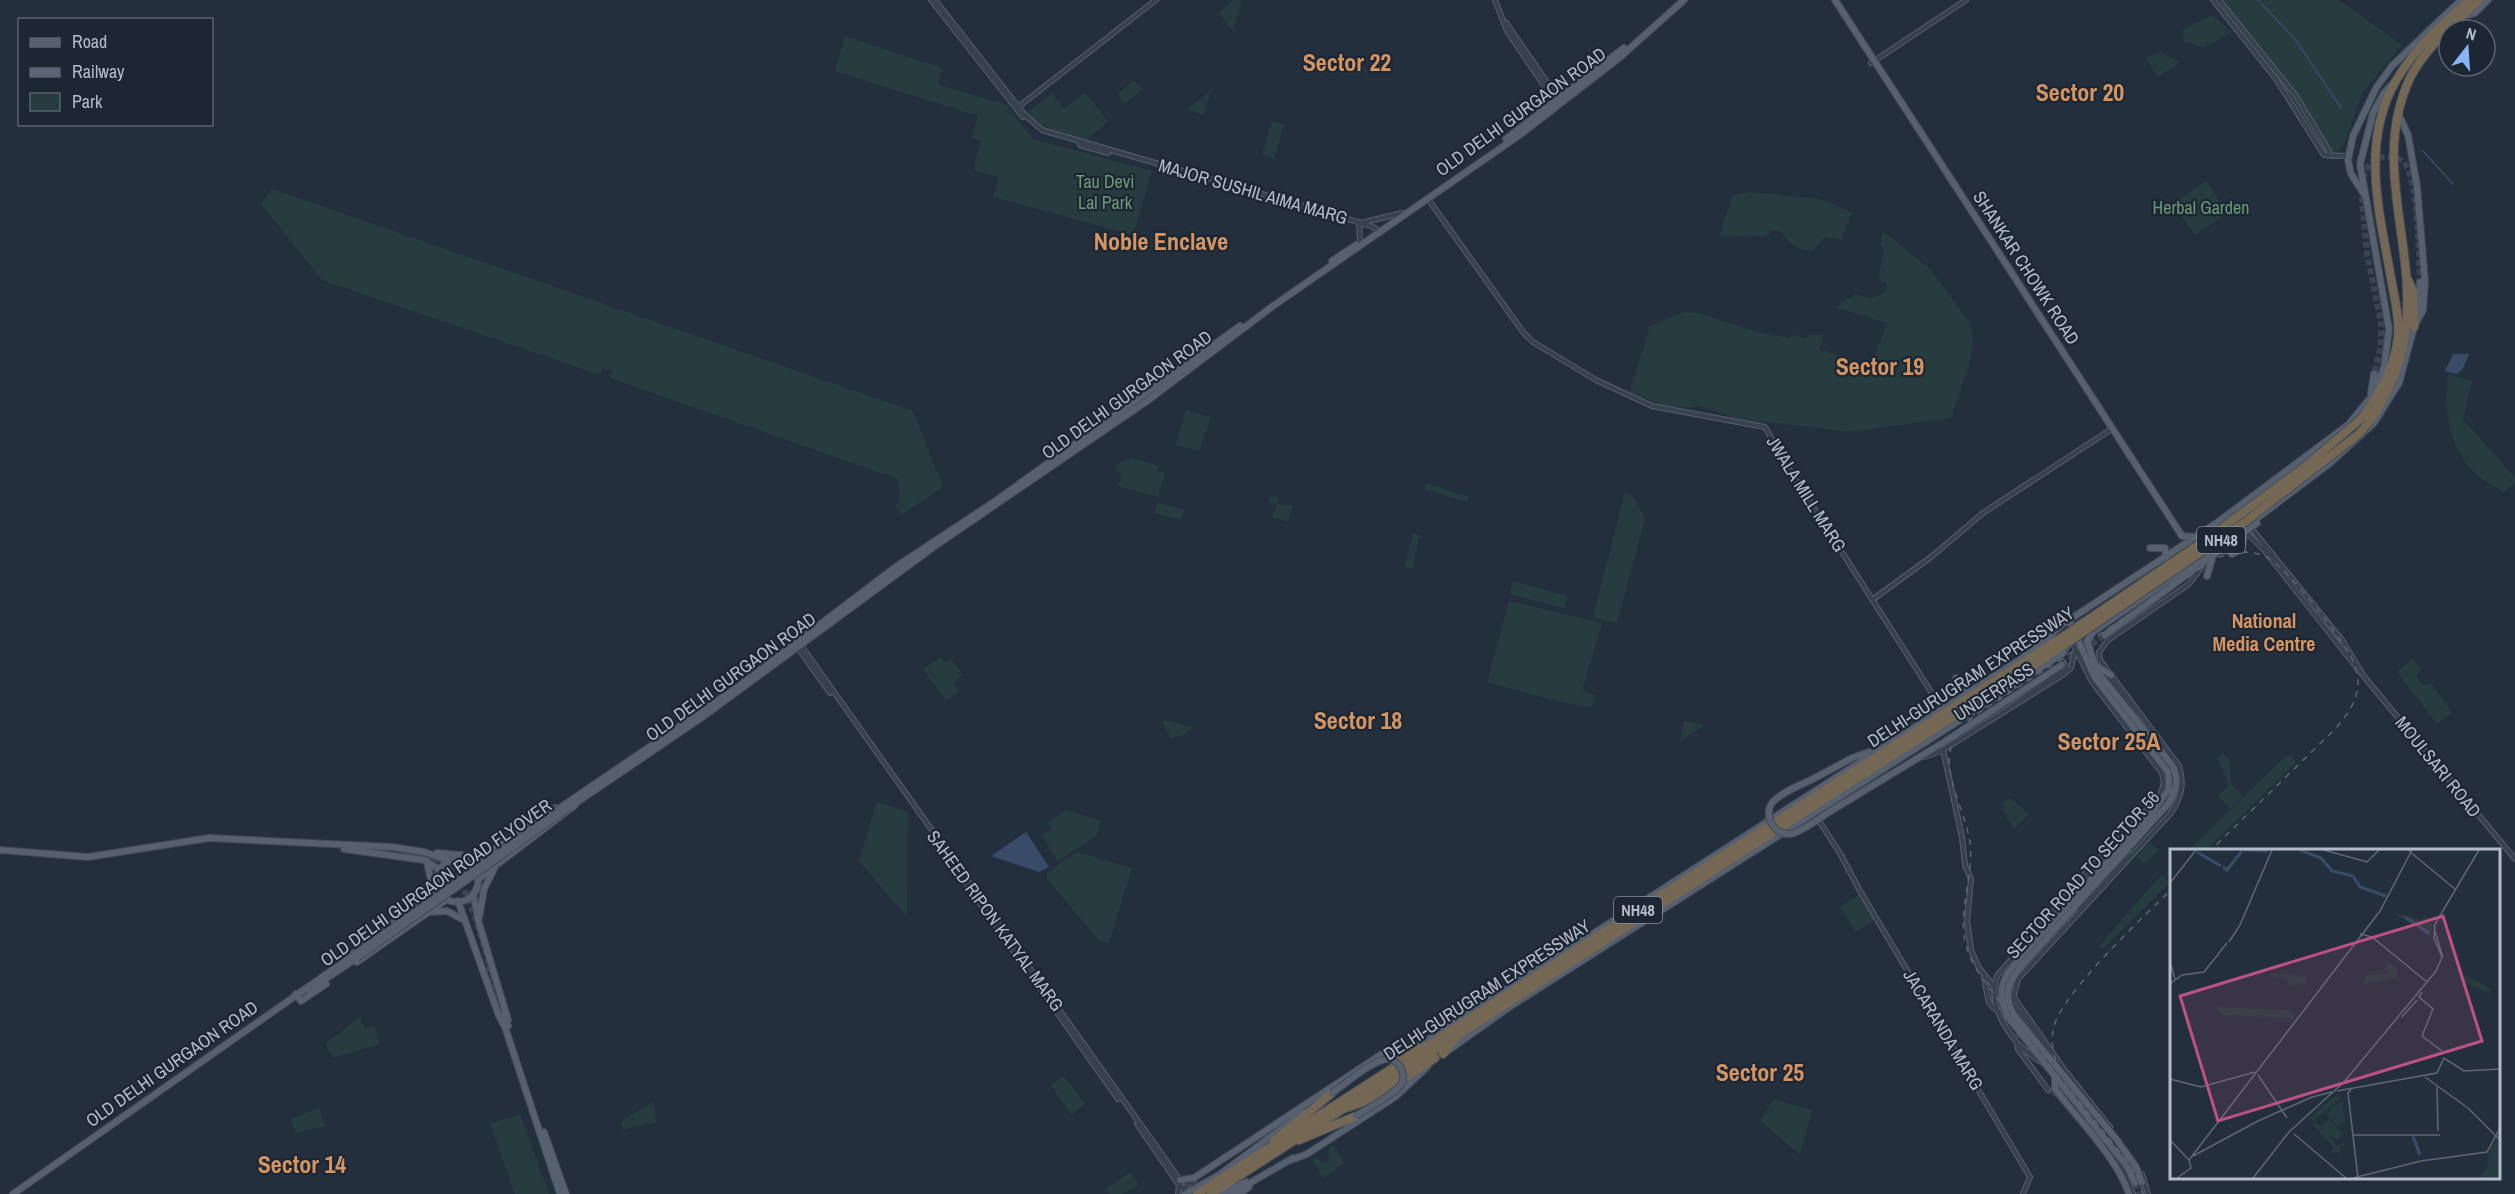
<svg xmlns="http://www.w3.org/2000/svg" width="2515" height="1194" viewBox="0 0 2515 1194" font-family="'Archivo Narrow',sans-serif">
	<style>
		.green { fill: #263c3f }
		.water { fill: #394c67 }
		.lines { fill: none; stroke-linecap: round; stroke-linejoin: round }
		.stream { stroke: #394c67; stroke-width: 1.5 }
		.minor-tunnel { stroke: #3a4453; stroke-width: 4; stroke-dasharray: 4 2; stroke-linecap: butt }
		.major-tunnel { stroke: #3a4453; stroke-width: 6; stroke-dasharray: 6 3; stroke-linecap: butt }
		.minor-casing { stroke: #565f6c; stroke-width: 6 }
		.major-casing { stroke: #414a57; stroke-width: 8 }
		.highway-casing { stroke: #434c59; stroke-width: 10 }
		.minor { stroke: #38414e; stroke-width: 4 }
		.major { stroke: #56606e; stroke-width: 6 }
		.highway { stroke: #746855; stroke-width: 8 }
		.rail { stroke: #5a6575; stroke-width: 1.5; stroke-dasharray: 6 6; stroke-linecap: butt }
		.major-bridge-casing { stroke: #414a57; stroke-width: 8; stroke-linecap: butt }
		.highway-bridge-casing { stroke: #434c59; stroke-width: 10; stroke-linecap: butt }
		.major-bridge { stroke: #56606e; stroke-width: 6 }
		.highway-bridge { stroke: #746855; stroke-width: 8 }
		.labels { text-anchor: middle; stroke-width: 4.5; stroke-linejoin: round; paint-order: stroke }
		.shield { fill: #1d2633; stroke: #878f9c; stroke-width: 1.5 }
		.shield-label { font-size: 16px; font-weight: bold; fill: #b4bcc9 }
		.street-label { font-size: 18px; fill: #b4bcc9; stroke: #1d2633 }
		.park-label { font-size: 18px; fill: #6b9a76; stroke: #1d2633 }
		.neighbourhood-label { font-size: 20px; font-weight: bold; fill: #d59563; stroke: #1d2633 }
		.district-label { font-size: 24px; font-weight: bold; fill: #d59563; stroke: #1d2633 }
		.inset-river { fill: none; stroke: #394c67; stroke-width: 3 }
		.inset-road { fill: none; stroke: #5e6776; stroke-width: 1.5 }
		.view { fill: #bd5182; fill-opacity: 0.15; stroke: #bd5182; stroke-width: 3 }
		.inset-edge { fill: none; stroke: #b4bcc9; stroke-width: 3 }
	</style>
	<rect width="100%" height="100%" fill="#242f3e"/>
	<path class="green" d="M1234 0H1242L1233 31 1219 13Z
		M2218 0H2339L2402 45 2362 93 2346 140 2337 154 2329 155 2290 90Z
		M2212 15 2232 32 2203 48 2184 41 2183 29Z
		M845 36 942 68 938 85 1005 104 1033 139 1152 171 1133 235 993 197 999 177 973 170 981 141 972 138 978 116 835 71Z
		M2160 52 2180 62 2158 77 2146 58Z
		M1134 80 1142 90 1124 104 1117 94Z
		M1212 89 1203 115 1187 110Z
		M1052 93 1064 109 1085 93 1108 121 1086 141 1040 125 1026 114Z
		M1272 121 1284 125 1274 159 1262 154Z
		M2206 181 2228 213 2195 235 2173 203Z
		M272 189 913 411 943 487 901 515 895 505 900 502 898 479 610 378 612 371 602 368 600 375 322 280 261 204Z
		M1752 192 1821 199 1852 213 1841 240 1824 237 1813 251C1798 250 1789 244 1780 231L1773 230 1766 236 1719 237 1733 195Z
		M1883 231 1929 268 1970 323 1973 335 1971 358 1951 418 1850 432 1760 421 1752 423 1699 406 1688 408 1661 405 1630 392 1650 326 1684 312 1698 313 1757 332 1789 338 1793 335 1806 338 1809 335H1824L1819 349 1859 362 1873 360 1887 323 1835 307 1856 294 1871 299 1885 292 1887 284 1878 279 1884 250 1880 245Z
		M2449 374 2472 381 2463 419 2515 478V484L2503 492C2494 486 2483 481 2476 474 2450 449 2441 407 2449 374Z
		M1186 410 1211 417 1199 451 1176 445Z
		M1131 458 1159 466 1157 471 1165 473 1158 497 1118 486 1121 475 1115 465Z
		M1426 483 1469 497 1468 502 1425 490Z
		M1625 492 1634 498 1645 519 1617 623 1593 617Z
		M1270 495 1279 498 1277 504 1293 505 1288 522 1272 517 1277 504 1268 501Z
		M1157 502 1184 510 1181 520 1154 513Z
		M1413 533 1422 536 1418 539 1413 569 1405 567V564Z
		M1513 581 1567 596 1564 608 1510 594Z
		M1509 601 1602 623 1582 691 1596 695 1591 707 1563 703 1487 682Z
		M941 657 945 663 951 659 963 675 953 682 959 691 946 701 923 669Z
		M2413 659 2421 670 2416 676 2424 686 2431 683 2452 713 2437 724 2397 672Z
		M1163 720 1193 727 1185 734 1171 738 1165 729Z
		M1687 721 1704 726 1680 741 1684 722Z
		M2223 753 2230 762 2231 784 2243 796 2231 809 2218 796 2229 785 2217 758Z
		M2291 755 2296 763 2206 850H2189L2285 757Z
		M2010 798 2029 814 2014 830 2010 821H2007L2009 818H2006L2008 814H2004L2006 811H2003L2005 807 2000 802Z
		M877 802 908 812 907 917 859 861Z
		M1066 810 1101 821 1096 836 1058 861 1042 836 1052 829 1048 822Z
		M2150 842 2158 850 2145 864 2137 857Z
		M1077 852 1132 868 1109 943 1100 941 1047 879V873Z
		M2161 875 2170 882 2103 949 2099 946Z
		M1860 894 1875 920 1855 932 1840 906Z
		M360 1017 365 1029 374 1026 380 1044 333 1058 325 1044Z
		M1064 1076 1085 1104 1071 1115 1051 1085Z
		M1774 1099 1812 1110 1800 1155 1760 1120Z
		M653 1101 657 1122 623 1130 621 1122Z
		M319 1108 325 1126 295 1133 291 1119Z
		M520 1114 549 1194H515L490 1124Z
		M1334 1145 1344 1163 1323 1178 1312 1160 1313 1158 1327 1162 1330 1147Z
		M1130 1172 1139 1185 1122 1194H1109L1106 1189Z"/>
	<path class="water" d="M2453 354H2469L2462 370 2457 374 2445 371Z
		M1026 832 1049 867 1039 872 991 856Z"/>
	<g class="lines">
		<path class="stream" d="M2258 0 2295 39 2341 108
			M2423 151 2453 184"/>
		<path class="minor-tunnel" d="M2066 909V900L2074 891
			M2049 1051 2057 1063
			M2048 1090 2056 1095 2063 1094 2068 1088V1082"/>
		<path class="major-tunnel" d="M2363 178 2370 162C2380 156 2396 154 2404 163 2418 178 2419 259 2420 282
			M2361 188 2367 253 2381 323V346L2374 374
			M2062 665 2105 635
			M401 854 435 860
			M434 858C469 873 480 937 491 971
			M486 967 502 1015
			M2142 1182 2144 1194
			M2135 1183 2138 1194"/>
		<g class="minor-casing">
			<path id="minor" d="M931 0 1023 117
				M935 0 1024 114 1042 130 1351 220 1373 227 1381 233
				M1495 0 1507 31 1556 103
				M2213 0 2276 79 2324 155 2348 156
				M2219 0 2296 96 2329 151 2328 156
				M1506 23 1558 98
				M1871 63 1966 0
				M1017 108 1156 0
				M1080 145 1108 153
				M1428 199 1523 332 1533 342 1596 380 1652 406 1765 427 1789 469 1942 709
				M1359 222 1360 242
				M1361 223 1402 213
				M2251 528 2342 640 2362 673
				M2246 532 2264 550 2357 668 2515 859
				M1872 600 1931 557 1983 513 2110 430
				M800 644 1180 1180 1199 1186
				M798 648 830 693
				M2059 656 2066 667 2064 674
				M2105 675 2138 713
				M2004 712 2062 670
				M1924 757 1943 750
				M1814 813 1841 855 1860 891 2030 1177 2023 1194
				M948 858 1118 1099
				M2074 891 2120 840
				M2079 909 2131 854
				M1984 978 1989 1003 1995 1009
				M1993 985 1979 968 1971 950 1967 921 1971 879 1965 865 1962 837 1943 750 2064 674 2071 668 2075 651
				M2013 996 2063 1068 2110 1127
				M2015 1038 2018 1049 2048 1090
				M2049 1051 2012 1003 2018 979 2170 814C2181 798 2185 785 2179 766L2100 660 2099 652 2108 640 2189 584 2205 563
				M2043 1063C2015 1048 1985 1008 1997 976L2083 876 2160 796 2164 783 2162 773 2092 682 2071 640
				M2069 1095 2070 1102 2083 1119
				M1137 1124 1179 1185 1178 1194
				M2107 1148 2123 1170 2133 1194
				M2142 1174 2148 1194
				M1179 1184 1185 1190 1187 1184"/>
		</g>
		<g class="major-casing">
			<path id="major" d="M1835 0 2182 536 2196 537
				M2464 16 2475 13 2488 0
				M1506 139 1624 48
				M2366 197 2351 174 2348 160 2353 136 2376 88 2392 66 2461 0
				M1332 261 1356 245
				M2418 315 2420 282
				M2371 393 2374 374
				M2270 490 2299 464
				M2150 548H2165L2166 559
				M2226 548 2232 554C2240 551 2245 544 2243 535
				M2207 576 2212 559
				M2069 620 2095 678 2168 772 2169 789 2151 814 2018 960C2001 980 1997 991 2007 1016L2128 1168 2135 1183
				M2105 635 2257 523
				M2094 664 2111 675
				M1956 678 1955 684 1960 690 1970 689
				M1813 779 1852 758 1869 752
				M567 803 739 686 897 566 994 502 1240 326
				M570 807 701 718 935 546 1147 401 1273 306 1521 134 1619 58 1684 0
				M1834 809 1941 744 2062 665
				M344 849 424 860 440 870
				M0 850 88 857 209 838 392 847 424 852 450 861
				M437 853 483 857
				M436 881a21 21 0 1 1 42 0a21 21 0 1 1-42 0Z
				M471 865 555 808
				M478 879 575 805
				M473 894 479 923 508 1020
				M426 897 431 882 427 861
				M458 901 499 1016 505 1027 560 1194
				M429 912 447 911 464 920
				M479 918 484 889 496 865
				M354 953 438 889
				M357 962 447 899
				M309 990 357 958
				M296 994 301 1001 326 984
				M504 1015 508 1026
				M1446 1052 1511 1006 1998 696 2063 653 2067 646 2064 639 2056 638 2040 647
				M2055 1078V1089C2078 1119 2118 1159 2129 1194
				M544 1132 566 1194
				M1291 1160 1307 1154 1395 1097 1428 1066
				M1180 1180 1194 1178 1382 1054 1420 1045 2022 658 2063 624 2218 522 2348 425 2371 397 2384 368 2389 329 2360 164 2373 113 2384 93 2395 81
				M2142 1182 2136 1167 2117 1140 2014 1015C2002 993 2009 981 2024 963L2168 804C2176 791 2180 779 2172 765L2097 671 2087 641 2093 632 2244 528 2330 463 2374 423 2399 383 2414 327 2423 310 2425 282 2417 186 2408 135 2399 115
				M13 1194 355 954
				M1185 1194 1219 1175 1304 1112
				M1220 1194 1246 1182
				M1231 1194 1293 1158
				M1240 1194 1249 1187"/>
		</g>
		<g class="highway-casing">
			<path id="highway" d="M2408 280 2413 291 2414 327
				M2364 416C2380 393 2395 366 2398 337 2400 318 2394 296 2391 278 2380 216 2362 150 2391 90 2409 53 2440 27 2469 0
				M2370 421C2388 394 2401 366 2405 334 2418 246 2370 164 2410 78 2425 48 2455 23 2479 0
				M1443 1054 1455 1039
				M1400 1058 1416 1046
				M1346 1108 1377 1097 1435 1058
				M1299 1140 1356 1116
				M1274 1141 1332 1093
				M1197 1194 2058 640
				M1211 1194 2063 646"/>
		</g>
		<use href="#minor" class="minor"/>
		<use href="#major" class="major"/>
		<use href="#highway" class="highway"/>
		<path class="rail" d="M2061 1071C2053 1058 2050 1041 2054 1026 2064 991 2143 917 2172 889
			M2143 1194 2140 1182 2126 1160C2086 1109 2043 1059 2004 1007 1989 986 1970 967 1965 941 1958 907 1976 871 1969 837 1959 791 1926 750 1977 714L2215 559C2232 551 2251 549 2268 558 2288 569 2337 632 2349 653 2354 662 2358 673 2358 684 2357 702 2347 715 2336 728L2211 850"/>
		<g class="major-bridge-casing">
			<path id="major-bridge" d="M1813 779C1801 785 1781 792 1772 803 1762 817 1777 839 1794 833 1808 828 1822 816 1834 809
				M355 954 567 803
				M357 958 570 807
				M1332 1093C1347 1083 1366 1065 1383 1060 1396 1055 1407 1072 1402 1083 1397 1093 1366 1109 1356 1116"/>
		</g>
		<g class="highway-bridge-casing">
			<path id="highway-bridge" d="M2058 640 2207 539 2307 465 2364 416
				M2063 646 2245 522 2359 434 2370 421"/>
		</g>
		<use href="#major-bridge" class="major-bridge"/>
		<use href="#highway-bridge" class="highway-bridge"/>
	</g>
	<g class="labels">
		<g class="shield">
			<rect x="2197" y="527" width="48" height="26" rx="4.5"/>
			<rect x="1614" y="897" width="48" height="26" rx="4.5"/>
		</g>
		<g class="shield-label">
			<text x="2221" y="546">NH48</text>
			<text x="1638" y="916">NH48</text>
		</g>
		<g class="street-label">
			<text transform="translate(1521 112) rotate(-36)" y="6">OLD DELHI GURGAON ROAD</text>
			<text transform="translate(1253 192) rotate(16)" y="6">MAJOR SUSHIL AIMA MARG</text>
			<text transform="translate(2026 268) rotate(57)" y="6">SHANKAR CHOWK ROAD</text>
			<text transform="translate(1127 395) rotate(-36)" y="6">OLD DELHI GURGAON ROAD</text>
			<text transform="translate(1806 494) rotate(58)" y="6">JWALA MILL MARG</text>
			<text transform="translate(731 677) rotate(-36)" y="6">OLD DELHI GURGAON ROAD</text>
			<text transform="translate(1971 677) rotate(-33)" y="6">DELHI-GURUGRAM EXPRESSWAY</text>
			<text transform="translate(1994 692) rotate(-33)" y="6">UNDERPASS</text>
			<text transform="translate(2438 767) rotate(51)" y="6">MOULSARI ROAD</text>
			<text transform="translate(2083 875) rotate(-48)" y="6">SECTOR ROAD TO SECTOR 56</text>
			<text transform="translate(436 883) rotate(-35)" y="6">OLD DELHI GURGAON ROAD FLYOVER</text>
			<text transform="translate(995 921) rotate(54)" y="6">SAHEED RIPON KATYAL MARG</text>
			<text transform="translate(1487 990) rotate(-33)" y="6">DELHI-GURUGRAM EXPRESSWAY</text>
			<text transform="translate(1943 1030) rotate(59)" y="6">JACARANDA MARG</text>
			<text transform="translate(172 1064) rotate(-35)" y="6">OLD DELHI GURGAON ROAD</text>
		</g>
		<g class="park-label">
			<text x="1105" y="188">Tau Devi<tspan x="1105" dy="21">Lal Park</tspan></text>
			<text x="2201" y="214">Herbal Garden</text>
		</g>
		<g class="neighbourhood-label">
			<text x="2264" y="628">National<tspan x="2264" dy="23">Media Centre</tspan></text>
		</g>
		<g class="district-label">
			<text x="1347" y="71">Sector 22</text>
			<text x="2080" y="101">Sector 20</text>
			<text x="1161" y="250">Noble Enclave</text>
			<text x="1880" y="375">Sector 19</text>
			<text x="1358" y="729">Sector 18</text>
			<text x="2109" y="750">Sector 25A</text>
			<text x="1760" y="1081">Sector 25</text>
			<text x="302" y="1173">Sector 14</text>
		</g>
	</g>
	<g transform="translate(2170 849)">
		<rect width="330" height="330" fill="#242f3e"/>
		<path d="M223 63 252 71 254 67 258 68 255 72 263 75 260 88ZM215 111 227 118 228 128 193 136 196 126 218 125V121H212L217 117ZM100 124 136 128V135L120 136 116 128H100ZM295 126 321 140 319 145 293 132ZM45 158 119 161 124 168 121 172 119 169 53 166ZM166 246 171 249 143 272 140 269ZM172 251 175 272 168 278 156 265ZM159 270 173 285 167 291 160 287 166 297 176 294 170 298 172 307 169 303 160 305 164 298 143 276 146 273 151 278ZM330 283V329H309L317 319 318 306Z" fill="#263c3f"/>
		<path class="inset-river" d="M74 1 98 2M130 1 151 9 162 22 183 27 190 38 216 47M27 3 51 17M53 18 57 21 72 2M235 68 259 84M243 287 250 306"/>
		<path class="inset-road" d="M154 1 197 13 209 1M239 2 285 40M0 34 26 1M265 82 273 109M190 85 202 88 257 133M59 93 70 76 102 1M0 112 5 130M0 135 12 126 34 123 57 94M252 143 249 148 263 160 252 187 272 202M232 168 247 151M88 226 117 269M255 228 298 259 330 291M0 230 31 238 85 223M267 238 268 282M182 239 178 244 188 329M167 242 267 224 274 209 294 222 330 220M124 285 176 329M183 286H270M0 291 19 311 21 319 7 329M23 307 88 272 142 248 162 243M19 311 210 62 242 1M83 329 119 283 174 233 266 122 272 108 264 89 265 75 309 1M183 329 251 312 317 303 329 281 330 270"/>
		<path class="view" d="M273 67 312 192 48 272 10 147Z"/>
		<rect width="330" height="330" class="inset-edge"/>
	</g>
	<rect x="18" y="18" width="195" height="108" fill="#1d2633" stroke="#59626f" stroke-width="1.5"/>
	<rect x="30" y="38" width="30" height="9" fill="#56606e" stroke="#59626f" stroke-width="1.5"/>
	<text x="72" y="48" font-size="18" fill="#b4bcc9">Road</text>
	<rect x="30" y="68" width="30" height="9" fill="#5a6575" stroke="#59626f" stroke-width="1.5"/>
	<text x="72" y="78" font-size="18" fill="#b4bcc9">Railway</text>
	<rect x="30" y="93" width="30" height="18" fill="#263c3f" stroke="#59626f" stroke-width="1.5"/>
	<text x="72" y="108" font-size="18" fill="#b4bcc9">Park</text>
	<g transform="translate(2467 48) rotate(17)"><circle r="28" fill="#1d2633" stroke="#59626f" stroke-width="1.5"/>
	<path d="M0-4.5L10 22L0 15L-10 22Z" fill="#8ab4f8"/>
	<text y="-9" font-size="16" font-weight="bold" text-anchor="middle" fill="#b4bcc9">N</text>
	</g>
</svg>
